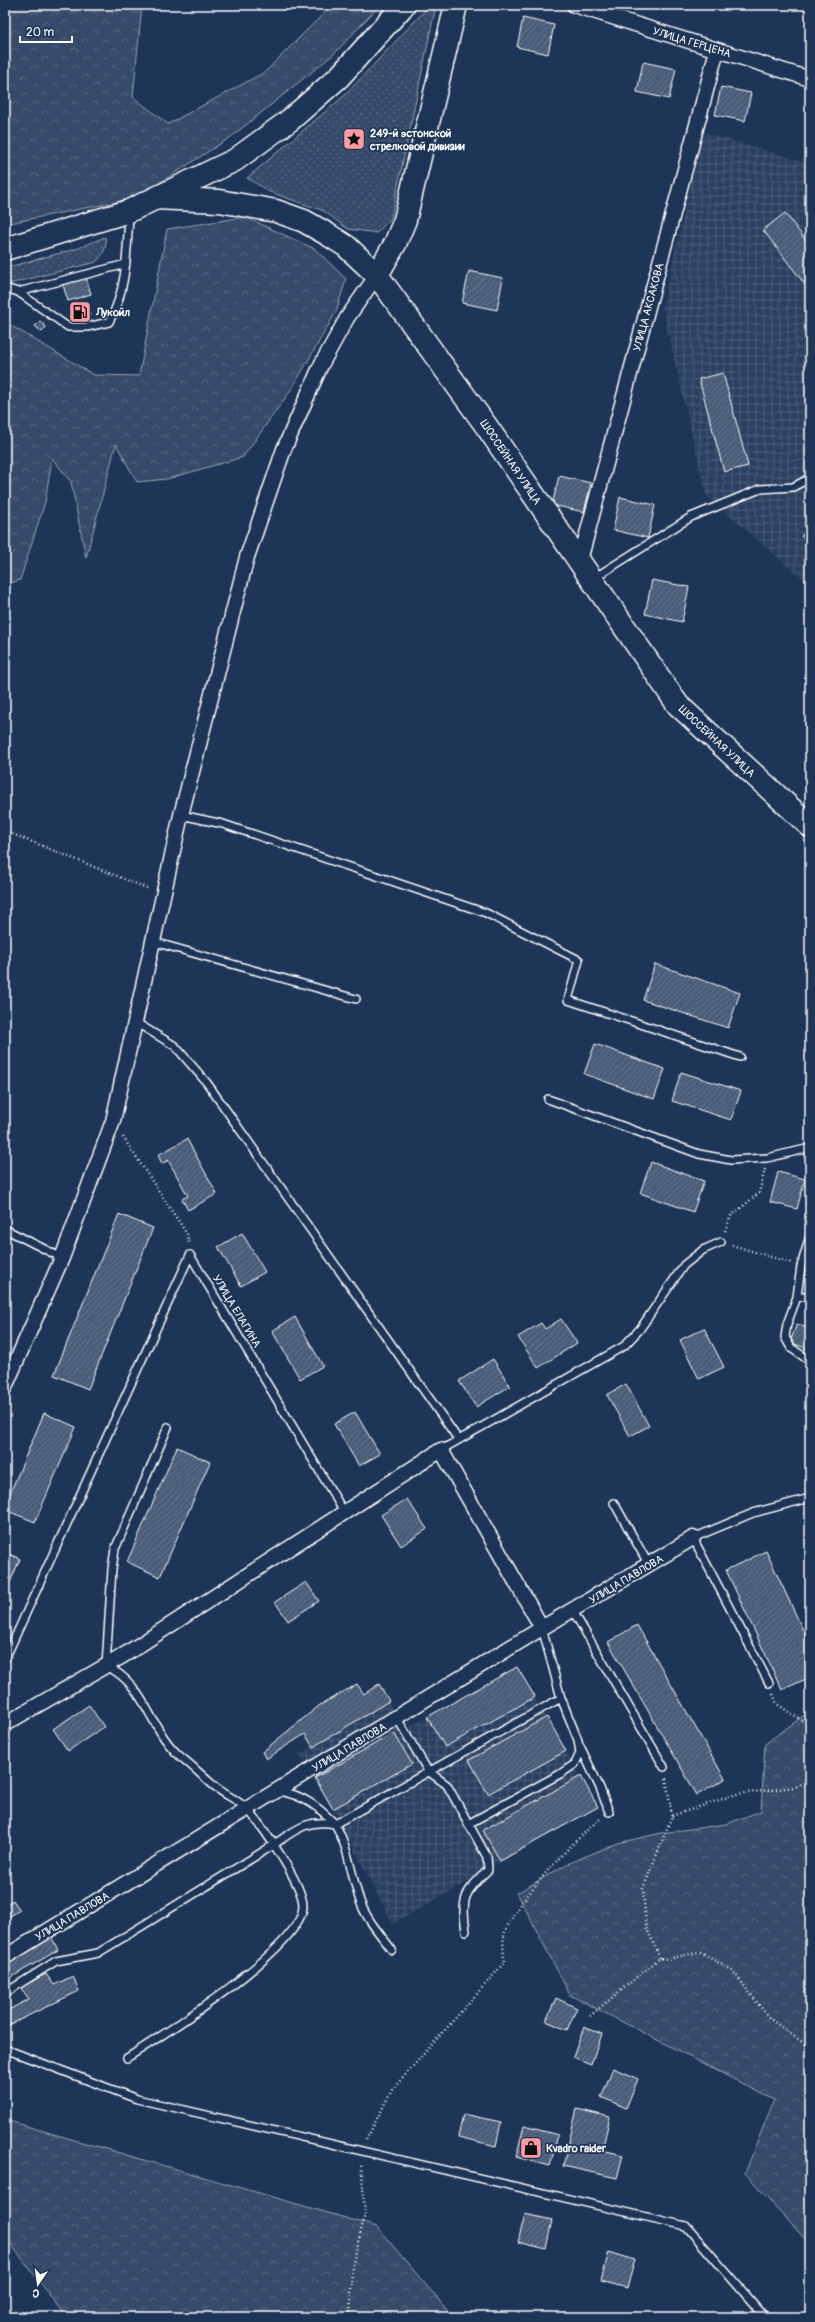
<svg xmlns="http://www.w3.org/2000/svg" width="815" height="2322" viewBox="0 0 815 2322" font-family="Pangolin,sans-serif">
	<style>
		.industrial { fill: url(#industrial-grid) }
		.grass { fill: url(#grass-dots); stroke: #9aa5b4 }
		.forest { fill: url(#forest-crowns); stroke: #9aa5b4 }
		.building { fill: url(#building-hatch); stroke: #fff }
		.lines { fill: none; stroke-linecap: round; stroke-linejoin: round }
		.lane-casing { stroke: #fff; stroke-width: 10 }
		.street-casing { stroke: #fff; stroke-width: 17 }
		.primary-casing { stroke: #fff; stroke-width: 25 }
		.path { stroke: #fff; stroke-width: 2.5; stroke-dasharray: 1 3; stroke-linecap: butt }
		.lane { stroke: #1d3557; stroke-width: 7 }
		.street { stroke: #1d3557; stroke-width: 14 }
		.primary { stroke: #1d3557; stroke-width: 22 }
		.labels { text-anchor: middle; stroke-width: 3.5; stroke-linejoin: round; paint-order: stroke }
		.street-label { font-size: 11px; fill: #fff; stroke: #1d3557 }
		.poi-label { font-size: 11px; font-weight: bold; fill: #fff; stroke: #1d3557; text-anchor: start }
	</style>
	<defs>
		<pattern id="industrial-grid" width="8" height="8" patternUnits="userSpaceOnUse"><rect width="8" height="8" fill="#2a4161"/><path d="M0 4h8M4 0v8" fill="none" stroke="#4a5e79"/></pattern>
		<pattern id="grass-dots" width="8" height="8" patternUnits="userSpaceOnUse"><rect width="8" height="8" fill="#364b69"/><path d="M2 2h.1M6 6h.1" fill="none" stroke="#546680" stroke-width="1.8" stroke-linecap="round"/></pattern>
		<pattern id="forest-crowns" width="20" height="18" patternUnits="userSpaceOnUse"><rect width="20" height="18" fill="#364b69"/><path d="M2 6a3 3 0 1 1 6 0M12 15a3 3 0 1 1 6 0" fill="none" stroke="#546680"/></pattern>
		<pattern id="building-hatch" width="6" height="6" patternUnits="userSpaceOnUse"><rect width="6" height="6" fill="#4a5d79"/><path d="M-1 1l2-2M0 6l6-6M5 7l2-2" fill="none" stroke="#65758d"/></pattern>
	</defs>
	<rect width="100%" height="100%" fill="#1d3557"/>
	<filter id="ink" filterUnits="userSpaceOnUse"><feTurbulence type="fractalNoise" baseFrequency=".025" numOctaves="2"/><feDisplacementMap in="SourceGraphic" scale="8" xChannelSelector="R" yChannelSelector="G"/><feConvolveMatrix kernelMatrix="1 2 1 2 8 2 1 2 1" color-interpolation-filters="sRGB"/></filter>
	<g filter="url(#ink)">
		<path class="industrial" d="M703 132 808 163 810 161V585L706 495 662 307Z
			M517 1667 598 1807 393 1924 333 1809 299 1754 313 1747 305 1734 266 1759 262 1752 320 1705 357 1684 364 1694 379 1684 404 1730Z"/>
		<path class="grass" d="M430 5H436L391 218 377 233 348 229 324 211 270 192 247 178 344 96Z
			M105 237C108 246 103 255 96 262L9 284 5 283V268L79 248Z"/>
		<path class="forest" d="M5 5H142L133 97 168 124 265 72 332 5H380L334 54 231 137 136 198 5 224Z
			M245 217 315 249 346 279 336 312 293 387 243 457 167 479 137 482 116 444 86 558 71 482 52 458 45 502 20 580 5 585V322L94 375 139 376 167 229Z
			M810 1711V2241L804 2238 745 2173 774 2100 570 1995 517 1893 567 1864 618 1843 661 1833 726 1824 761 1811 765 1744Z
			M5 2120 377 2227 453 2317H66L5 2236Z"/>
		<path class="building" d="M523 18 554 25 548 54 517 47Z
			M643 62 676 69 669 99 637 92Z
			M721 87 751 93 745 121 715 115Z
			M785 213 810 246V291L763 230Z
			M84 271 91 294 68 301 61 279Z
			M469 271 503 278 497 310 462 303Z
			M85 303 90 315 76 321 71 308Z
			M40 321 46 327 42 332 35 326Z
			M723 373 748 466 724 472 699 379Z
			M559 476 591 483 584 512 552 505Z
			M620 497 655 505 648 538 613 530Z
			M810 528V545L801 536Z
			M652 580 689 587 682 622 645 614Z
			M655 964 740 993 728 1028 643 1000Z
			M595 1044 665 1069 654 1099 584 1074Z
			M681 1072 741 1091 731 1120 672 1101Z
			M187 1139 217 1194 188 1210 182 1199 188 1196 168 1160 162 1164 158 1155Z
			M651 1162 704 1181 693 1212 640 1193Z
			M778 1172 805 1179 797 1209 770 1202Z
			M119 1214 153 1228 88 1389 54 1375Z
			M242 1233 265 1272 241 1286 218 1247Z
			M295 1317 323 1366 300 1379 272 1331Z
			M561 1319 577 1343 538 1368 518 1337 541 1323 545 1329Z
			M797 1324 810 1329V1350L790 1342Z
			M704 1328 724 1367 699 1379 680 1340Z
			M493 1359 510 1386 476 1407 459 1381Z
			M626 1384 649 1426 630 1436 607 1395Z
			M355 1412 380 1454 359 1466 334 1424Z
			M44 1413 76 1427 35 1522 5 1510V1505Z
			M177 1447 210 1462 160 1577 127 1562Z
			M407 1499 427 1529 401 1546 381 1515Z
			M766 1551 810 1645V1677L782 1690 726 1570Z
			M5 1552 20 1559 5 1594Z
			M306 1582 319 1601 288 1621 275 1602Z
			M637 1625 725 1779 697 1795 608 1642Z
			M517 1667 535 1697 445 1747 427 1717Z
			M357 1684 364 1694 379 1684 389 1701 313 1747 305 1734 266 1759 262 1752 320 1705Z
			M89 1705 104 1727 68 1751 53 1729Z
			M547 1717 566 1751 488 1794 469 1760Z
			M394 1733 412 1764 333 1809 315 1778Z
			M581 1776 598 1807 500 1861 483 1830Z
			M13 1900 20 1910 5 1919V1905Z
			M51 1936 58 1950 5 1981V1963Z
			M46 1974 54 1985 73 1976 79 1991 5 2027V2012L29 1999 20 1987Z
			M556 1998 577 2008 567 2030 546 2021Z
			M584 2027 602 2034 591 2064 573 2057Z
			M613 2068 638 2079 626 2108 601 2097Z
			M577 2109 610 2117 602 2150 623 2155 617 2178 563 2166Z
			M463 2114 501 2122 496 2146 458 2137Z
			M524 2126 558 2135 550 2166 516 2157Z
			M525 2214 552 2220 546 2249 518 2242Z
			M609 2252 635 2260 627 2288 601 2281Z"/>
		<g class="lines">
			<g class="lane-casing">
				<path id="lane" d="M5 288 18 292 126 264
					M18 292 68 327H87L109 322C127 291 127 250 129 214
					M594 578 691 517 760 489 793 487 810 478
					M181 815 223 824 486 913 579 960 568 1000 740 1057
					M154 942 356 999
					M135 1022 175 1046 207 1083 458 1439
					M548 1099 699 1154 731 1160 767 1158 810 1148
					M5 1229 62 1258
					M810 1236 801 1266 797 1297 787 1324 785 1337 791 1348 810 1361
					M190 1255 344 1512
					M797 1297H810
					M441 1450 624 1346 640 1329 684 1265 703 1250 721 1242
					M614 1503 649 1565
					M573 1611 664 1767
					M5 1659 190 1255
					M769 1683 693 1538 753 1513 810 1498
					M397 1718 428 1771 447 1785 487 1857 488 1870C464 1893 461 1898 466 1931
					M580 1746 600 1788 609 1812
					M279 1791C303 1795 319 1807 335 1824L561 1698
					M468 1824 560 1774 575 1764 580 1753 578 1740 561 1698 542 1628
					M5 1993 56 1961 98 1953 272 1846C295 1830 306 1819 335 1824 349 1848 351 1875 360 1901 366 1919 380 1934 392 1950
					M5 2049 137 2099 686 2226 765 2317
					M127 2058C161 2036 303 1947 303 1906 303 1884 263 1827 248 1810 240 1801 227 1796 218 1789 205 1779 194 1767 181 1757 149 1730 147 1685 106 1666L112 1569 115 1549 168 1427"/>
			</g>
			<g class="street-casing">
				<path id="street" d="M574 5 810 79
					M579 564 717 50
					M5 1387 62 1258 113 1121 181 815 247 557 284 449 321 365 347 318 377 275
					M5 1724 121 1657 441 1450 542 1628
					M5 1957 542 1628 693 1538"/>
			</g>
			<g class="primary-casing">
				<path id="primary" d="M155 198 219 201 276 211 304 221 327 234 346 246 377 275 487 427 678 705 810 826
					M5 249 129 211 235 160 290 120 339 77 404 5
					M377 275 395 244 405 220 456 5"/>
			</g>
			<path class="path" d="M5 831 149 889
				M123 1137 187 1234 189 1244
				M725 1231 731 1216 759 1193 765 1169
				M732 1245 791 1263
				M773 1694 777 1704 810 1726
				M672 1816 737 1794 795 1787 810 1780
				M660 1958 646 1927 643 1889 672 1816 666 1778
				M590 2016 660 1958 668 1959 699 1952 732 1970 769 2018 810 2048
				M366 2140 392 2090 504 1963C504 1954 502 1941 505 1932 518 1899 572 1842 600 1819
				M350 2317 352 2267 365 2214 361 2163"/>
			<use href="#lane" class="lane"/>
			<use href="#street" class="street"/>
			<use href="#primary" class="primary"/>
		</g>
	</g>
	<defs>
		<g id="sight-square" transform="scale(1.15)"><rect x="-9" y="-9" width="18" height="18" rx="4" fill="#ff9aa2" stroke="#1d3557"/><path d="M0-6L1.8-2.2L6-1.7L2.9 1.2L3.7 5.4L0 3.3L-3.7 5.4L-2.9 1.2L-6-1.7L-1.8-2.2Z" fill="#111"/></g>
		<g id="fuel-square" transform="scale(1.15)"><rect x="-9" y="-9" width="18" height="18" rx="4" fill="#ff9aa2" stroke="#1d3557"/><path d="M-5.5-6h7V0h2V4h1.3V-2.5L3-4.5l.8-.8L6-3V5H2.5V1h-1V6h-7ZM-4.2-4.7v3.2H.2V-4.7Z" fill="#111"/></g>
		<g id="shop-square" transform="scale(1.15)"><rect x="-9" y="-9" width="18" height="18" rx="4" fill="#ff9aa2" stroke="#1d3557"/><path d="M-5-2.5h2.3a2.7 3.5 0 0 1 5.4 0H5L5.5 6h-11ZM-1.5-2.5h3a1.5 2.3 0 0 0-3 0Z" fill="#111"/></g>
	</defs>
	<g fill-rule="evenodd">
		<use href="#sight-square" x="354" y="139"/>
		<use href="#fuel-square" x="80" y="312"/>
		<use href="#shop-square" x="531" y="2148"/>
	</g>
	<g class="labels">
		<g class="street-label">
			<text transform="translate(692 42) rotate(17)" y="4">УЛИЦА ГЕРЦЕНА</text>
			<text transform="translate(648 307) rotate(-75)" y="4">УЛИЦА АКСАКОВА</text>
			<text transform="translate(511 462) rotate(56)" y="4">ШОССЕЙНАЯ УЛИЦА</text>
			<text transform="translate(717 741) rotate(43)" y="4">ШОССЕЙНАЯ УЛИЦА</text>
			<text transform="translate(237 1311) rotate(59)" y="4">УЛИЦА ЕЛАГИНА</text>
			<text transform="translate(626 1579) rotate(-31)" y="4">УЛИЦА ПАВЛОВА</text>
			<text transform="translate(349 1747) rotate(-31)" y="4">УЛИЦА ПАВЛОВА</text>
			<text transform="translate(72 1916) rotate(-31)" y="4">УЛИЦА ПАВЛОВА</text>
		</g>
		<g class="poi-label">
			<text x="370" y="137">249-й эстонской<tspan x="370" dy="13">стрелковой дивизии</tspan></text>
			<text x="96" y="316">Лукойл</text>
			<text x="546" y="2152">Kvadro raider</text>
		</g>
	</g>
	<rect width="815" height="2322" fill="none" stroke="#1d3557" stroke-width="20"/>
	<rect x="10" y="10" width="795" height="2302" fill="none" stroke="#fff" stroke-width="1.5" filter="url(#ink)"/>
	<g transform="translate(38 2284) rotate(193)" stroke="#1d3557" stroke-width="3" paint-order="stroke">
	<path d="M0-3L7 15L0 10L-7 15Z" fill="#ffffff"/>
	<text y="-6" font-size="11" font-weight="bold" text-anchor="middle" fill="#ffffff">С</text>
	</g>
	<path d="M20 36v6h52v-6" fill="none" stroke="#ffffff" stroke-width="2"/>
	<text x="26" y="36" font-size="12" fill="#ffffff" stroke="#1d3557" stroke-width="3" paint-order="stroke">20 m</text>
</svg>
